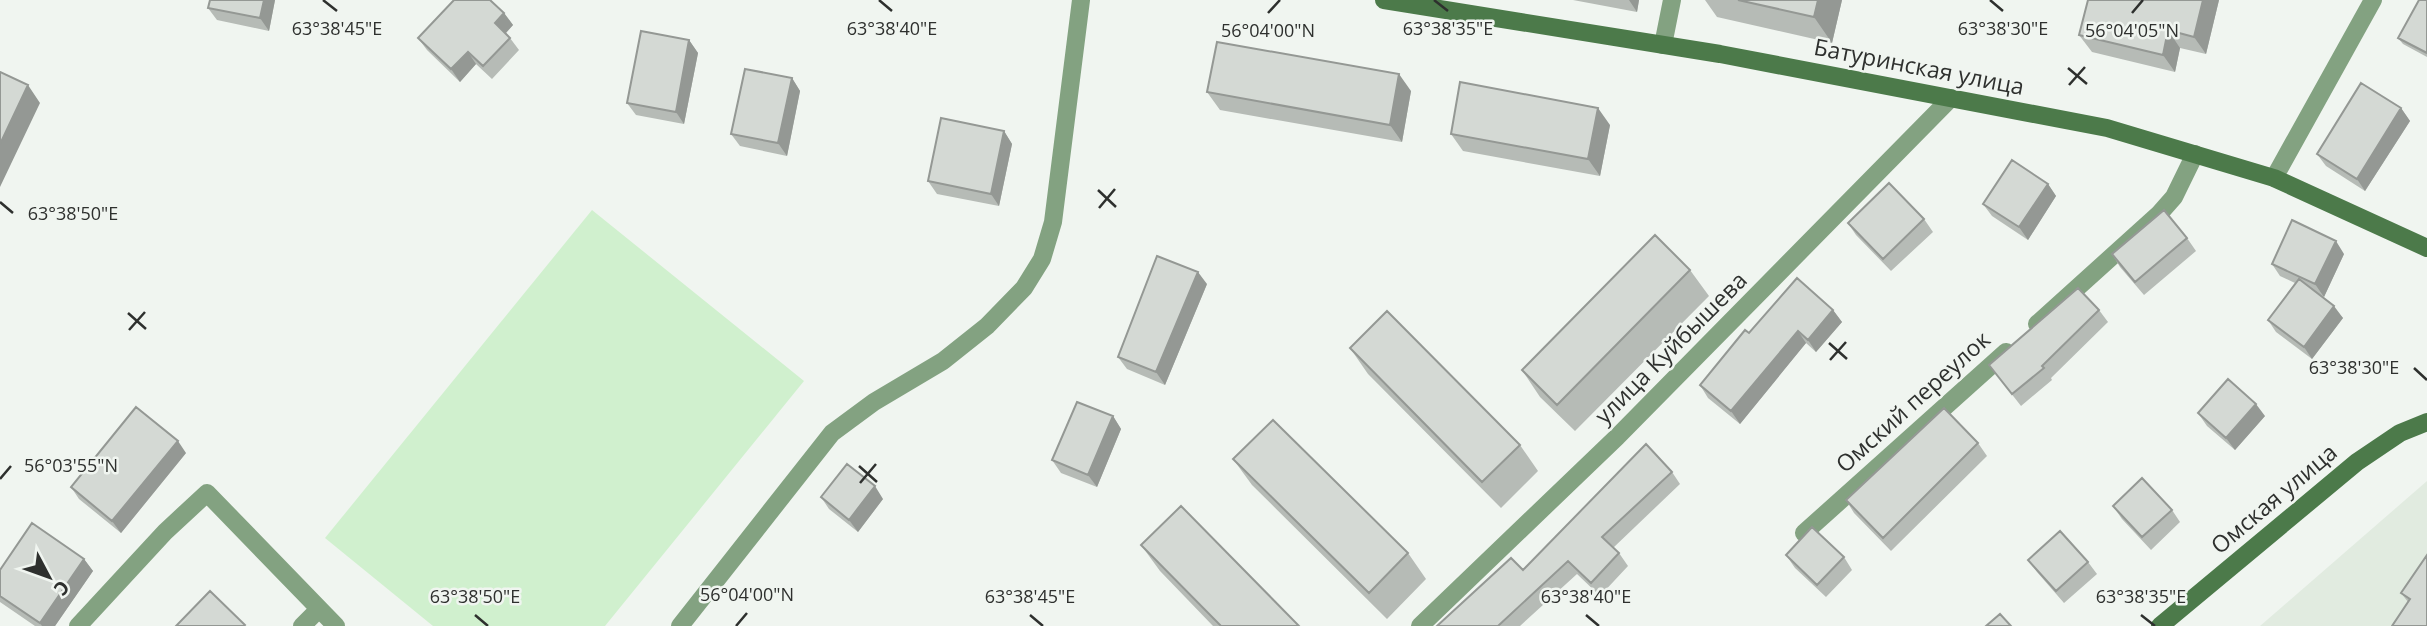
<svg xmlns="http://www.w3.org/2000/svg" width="2427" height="626" viewBox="0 0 2427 626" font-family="'Open Sans',sans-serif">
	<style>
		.built { fill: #e1ebe0 }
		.green { fill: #d0f0ce }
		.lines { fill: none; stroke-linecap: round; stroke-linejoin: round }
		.street { stroke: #83a281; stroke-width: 18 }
		.secondary { stroke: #4c7a4a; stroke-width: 18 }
		.wall { fill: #b6bbb6 }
		.shaded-wall { fill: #949894 }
		.building { fill: #d4d9d4; stroke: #949894; stroke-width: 2 }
		.ticks { fill: none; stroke: #2e302e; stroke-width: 2.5 }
		.labels { text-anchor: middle; stroke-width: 5; stroke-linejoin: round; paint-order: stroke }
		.street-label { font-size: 23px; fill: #2e302e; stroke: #f0f5f0 }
		.ticks-label { font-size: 18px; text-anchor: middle; fill: #2e302e; stroke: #f0f5f0; stroke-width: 5; stroke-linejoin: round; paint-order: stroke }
	</style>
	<rect width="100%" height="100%" fill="#f0f5f0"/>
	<path class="built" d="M2427 481V626H2260Z"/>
	<path class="green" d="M592 210 804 381 605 626H433L325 538Z"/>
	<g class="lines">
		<path class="street" d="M1663 45 1672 0
			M2274 178 2373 0
			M2037 324 2159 214 2174 197 2195 154
			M1804 533 2006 352
			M78 626 165 532 207 493 336 626
			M302 626 318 610
			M680 626 832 433 874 402 943 361 987 326 1024 288 1042 259 1053 222 1081 0
			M1420 626 1617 437 1951 98"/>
		<path class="secondary" d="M1384 0 1720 54 2107 128 2274 178 2427 248
			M2160 626 2357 462 2400 433 2427 422"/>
	</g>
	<path class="wall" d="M210 0H275L269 31 217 20 208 8Z
		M1573 0H1639L1637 12Z
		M1705 0H1842L1832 43 1717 17Z
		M2219 0 2206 54 2180 48 2175 72 2092 52 2079 35Z
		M2427 0V57L2403 44 2398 38Z
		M504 13 513 25 506 33 510 38 519 50 492 79 476 64 460 82 427 50 418 38Z
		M689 40 698 53 684 124 636 115 627 103Z
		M792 78 800 91 787 156 740 146 731 134Z
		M1411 91 1402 142 1220 110 1207 92Z
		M2401 108 2410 121 2365 191 2326 166 2317 154Z
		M1610 125 1600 176 1463 151 1451 134Z
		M1004 131 1012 144 999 206 937 194 928 181Z
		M2048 184 2056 196 2028 240 1992 216 1983 204Z
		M1924 219 1933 232 1891 271 1856 235 1848 223Z
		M2187 238 2196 251 2144 295 2120 267 2112 254Z
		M2344 254 2324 297 2318 294 2343 318 2312 359 2276 332 2268 320 2295 283 2280 276 2272 264Z
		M1690 270 1709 296 1575 431 1540 397 1522 370Z
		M1207 284 1165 385 1127 369 1118 357Z
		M1833 310 1842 322 1816 352 1806 343 1740 424 1708 398 1700 385 1749 333Z
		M2099 310 2108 322 2051 378 2052 380 2021 406 1989 365Z
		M1350 348 1520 445 1538 471 1501 508 1368 374Z
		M2198 413 2265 416 2235 450 2207 426Z
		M1113 416 1121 429 1097 487 1061 473 1052 460Z
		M1978 443 1987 456 1891 551 1854 513 1846 500Z
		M186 453 121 533 79 499 71 487Z
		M1233 459 1408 553 1426 579 1387 619 1252 485Z
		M1672 472 1680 484 1613 548 1619 553 1628 566 1600 596 1577 574 1520 626H1437Z
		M821 497 883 499 858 532 829 509Z
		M2113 506 2172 510 2180 522 2151 550 2122 519Z
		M1141 545 1299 626H1213L1160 571Z
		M1786 555 1844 557 1852 570 1826 597 1795 568Z
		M2427 555V626L2401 593Z
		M84 559 93 571 55 626H35L0 602V570Z
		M2028 560 2088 562 2097 574 2064 603 2037 572Z"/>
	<path class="shaded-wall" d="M264 0H275L269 31 260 18Z
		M1629 0H1639L1637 12Z
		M1818 0H1842L1832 43 1814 17Z
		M2203 0H2219L2206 54 2194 37Z
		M504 13 513 25 504 35 495 23Z
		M2168 30 2180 48 2175 72 2163 55Z
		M689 40 698 53 684 124 676 112Z
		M468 52 476 64 460 82 451 69Z
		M1399 74 1411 91 1402 142 1390 125Z
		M792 78 800 91 787 156 778 143Z
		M28 85 40 103 0 187V144Z
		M1598 108 1610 125 1600 176 1588 159Z
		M2401 108 2410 121 2365 191 2357 179Z
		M1004 131 1012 144 999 206 991 194Z
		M2048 184 2056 196 2028 240 2019 227Z
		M2336 241 2344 254 2324 297 2315 284Z
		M1198 272 1207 284 1165 385 1156 372Z
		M2334 306 2343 318 2312 359 2304 347Z
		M1833 310 1842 322 1816 352 1808 340Z
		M1798 331 1806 343 1740 424 1731 411Z
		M2256 404 2265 416 2235 450 2226 438Z
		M1113 416 1121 429 1097 487 1088 475Z
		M178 441 186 453 121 533 112 521Z
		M875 486 883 499 858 532 849 520Z
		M84 559 93 571 55 626H42L40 623Z"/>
	<path class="building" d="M210 0H264L260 18 208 8Z
		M454 0H490L504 13 495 23 510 38 483 66 468 52 451 69 418 38Z
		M1738 0H1818L1814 17Z
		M2088 0H2203L2194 37 2168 30 2163 55 2079 35Z
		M2419 0H2427V53L2398 38Z
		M641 31 689 40 676 112 627 103Z
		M1217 42 1399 74 1390 125 1207 92Z
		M745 69 792 78 778 143 731 134Z
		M0 72 28 85 0 144Z
		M1460 82 1598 108 1588 159 1451 134Z
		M2361 83 2401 108 2357 179 2317 154Z
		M941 118 1004 131 991 194 928 181Z
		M2012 160 2048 184 2019 227 1983 204Z
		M1889 183 1924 219 1883 259 1848 223Z
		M2164 210 2187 238 2135 282 2112 254Z
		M2292 220 2336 241 2315 284 2272 264Z
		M1655 235 1690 270 1557 405 1522 370Z
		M1157 256 1198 272 1156 372 1118 357Z
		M1797 278 1833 310 1808 340 1798 331 1731 411 1700 385 1745 330 1749 333Z
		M2299 279 2334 306 2304 347 2268 320Z
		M2078 288 2099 310 2042 366 2044 368 2012 394 1989 365Z
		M1387 311 1520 445 1482 482 1350 348Z
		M2228 379 2256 404 2226 438 2198 413Z
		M1077 402 1113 416 1088 475 1052 460Z
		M136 407 178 441 112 521 71 487Z
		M1944 408 1978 443 1883 538 1846 500Z
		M1273 420 1408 553 1369 593 1233 459Z
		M1646 444 1672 472 1602 537 1619 553 1591 583 1568 561 1498 626H1437L1511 558 1523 570Z
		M847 464 875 486 849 520 821 497Z
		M2142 478 2172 510 2142 537 2113 506Z
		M1181 506 1299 626H1221L1141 545Z
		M32 523 84 559 40 623 0 596V570Z
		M1812 527 1844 557 1817 585 1786 555Z
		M2060 531 2088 562 2056 591 2028 560Z
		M2427 555V626H2392L2410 599 2401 593Z
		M210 591 245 625 244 626H176Z
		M2000 614 2011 626H1986Z"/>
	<path class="ticks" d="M323 0 337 11M879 0 892 11M1434 0 1448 11M1990 0 2003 11M1268 13 1280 0M2132 13 2143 0M2068 68 2087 84M2069 85 2085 67M1098 190 1116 207M0 202 13 213M1099 208 1115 189M128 313 146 329M129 330 145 312M1829 343 1847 359M1830 360 1846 342M2414 368 2427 380M859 466 877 482M0 479 11 466M860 483 876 464M475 615 488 626M1030 615 1043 626M1586 615 1599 626M2141 615 2155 626M736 626 747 613"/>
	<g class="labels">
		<g class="street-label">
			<text transform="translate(1919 67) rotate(11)" y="8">Батуринская улица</text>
			<text transform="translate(1671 348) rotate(-45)" y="8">улица Куйбышева</text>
			<text transform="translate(1913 402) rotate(-42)" y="8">Омский переулок</text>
			<text transform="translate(2274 499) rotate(-40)" y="8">Омская улица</text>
		</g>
	</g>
	<g class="ticks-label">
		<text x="337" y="35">63°38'45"E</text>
		<text x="892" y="35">63°38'40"E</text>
		<text x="1448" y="35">63°38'35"E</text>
		<text x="2003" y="35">63°38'30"E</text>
		<text x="2132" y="37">56°04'05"N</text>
		<text x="1268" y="37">56°04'00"N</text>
		<text x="73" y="220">63°38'50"E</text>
		<text x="2354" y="374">63°38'30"E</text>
		<text x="71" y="472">56°03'55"N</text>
		<text x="747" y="601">56°04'00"N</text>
		<text x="475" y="603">63°38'50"E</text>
		<text x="1030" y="603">63°38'45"E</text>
		<text x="1586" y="603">63°38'40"E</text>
		<text x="2141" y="603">63°38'35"E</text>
	</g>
	<g transform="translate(49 577) rotate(131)" stroke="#f0f5f0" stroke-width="5" paint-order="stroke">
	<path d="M0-5L12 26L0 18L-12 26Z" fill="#2e302e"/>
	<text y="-10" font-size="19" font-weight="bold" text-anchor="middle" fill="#2e302e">С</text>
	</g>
</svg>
